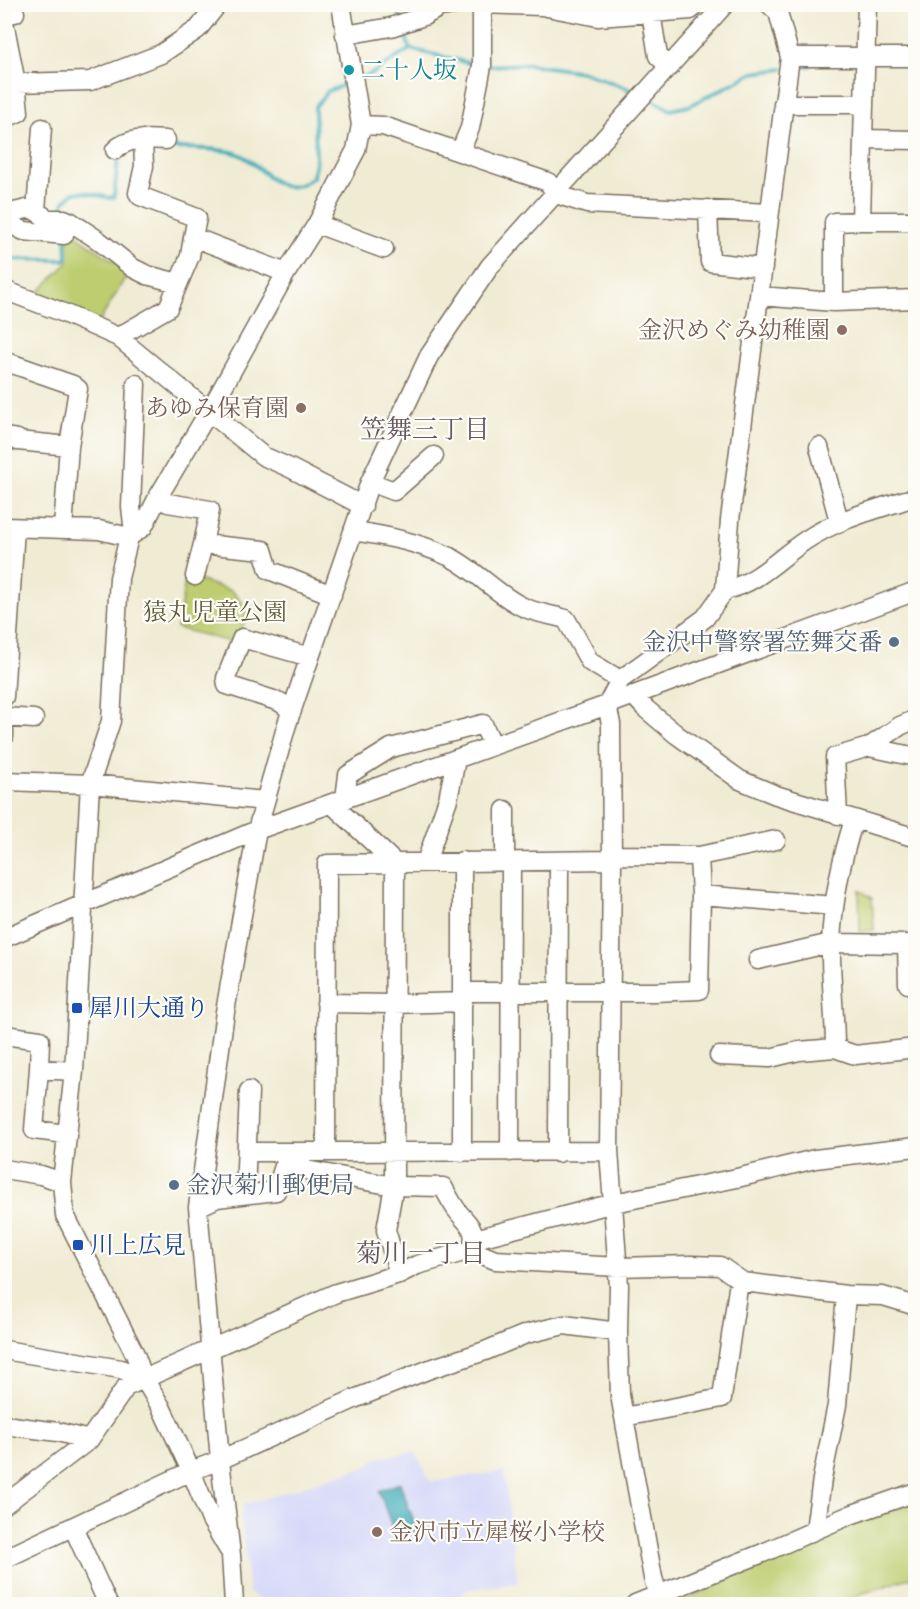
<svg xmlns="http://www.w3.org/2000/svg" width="920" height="1609" viewBox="0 0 920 1609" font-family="'Sorts Mill Goudy','Noto Serif JP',serif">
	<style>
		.built { fill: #d5d8f9 }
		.green { fill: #bdcd70; stroke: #7c7c47; stroke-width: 1.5 }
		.water { fill: #3eadba; stroke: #3c6c6c; stroke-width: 1.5 }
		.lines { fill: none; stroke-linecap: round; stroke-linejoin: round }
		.stream { stroke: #3eadba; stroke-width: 4 }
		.minor-casing { stroke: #7a6e5d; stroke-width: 21 }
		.minor { stroke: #fff; stroke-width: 18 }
		.culture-dot { fill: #0f9aa8; stroke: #fdfcf7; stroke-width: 2 }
		.education-dot { fill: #8d6e63; stroke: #fdfcf7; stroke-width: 2 }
		.service-dot { fill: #5c6f8a; stroke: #fdfcf7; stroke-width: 2 }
		.transit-dot { fill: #1a4fb4; stroke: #fdfcf7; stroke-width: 2 }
		.labels { text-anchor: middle; stroke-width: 4.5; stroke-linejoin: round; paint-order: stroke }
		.culture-label { font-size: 24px; fill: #0d838f; stroke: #fdfcf7; text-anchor: start }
		.education-label { font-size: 24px; fill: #785e54; stroke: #fdfcf7; text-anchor: end }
		.park-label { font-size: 24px; fill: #625b37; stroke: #fdfcf7 }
		.service-label { font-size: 24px; fill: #4e5e75; stroke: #fdfcf7; text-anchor: end }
		.transit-label { font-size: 24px; fill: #164399; stroke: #fdfcf7; text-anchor: start }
		.neighbourhood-label { font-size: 26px; fill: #65565e; stroke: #fdfcf7 }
	</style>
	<rect width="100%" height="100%" fill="#fdfcf7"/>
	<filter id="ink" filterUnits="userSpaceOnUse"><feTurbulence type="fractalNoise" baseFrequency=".0167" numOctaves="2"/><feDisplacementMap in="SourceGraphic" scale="12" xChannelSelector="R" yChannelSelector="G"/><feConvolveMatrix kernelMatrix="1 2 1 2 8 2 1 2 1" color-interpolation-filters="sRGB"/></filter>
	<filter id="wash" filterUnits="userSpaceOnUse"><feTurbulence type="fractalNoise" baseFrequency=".008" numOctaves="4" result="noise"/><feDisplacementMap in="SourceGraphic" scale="24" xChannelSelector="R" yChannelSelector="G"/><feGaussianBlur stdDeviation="1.35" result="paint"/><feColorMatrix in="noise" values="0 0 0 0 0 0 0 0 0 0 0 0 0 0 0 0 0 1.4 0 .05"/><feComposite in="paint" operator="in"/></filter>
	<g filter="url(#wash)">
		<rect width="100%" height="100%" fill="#f0ebd3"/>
		<path class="built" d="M415 1452 431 1482 504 1471 518 1583 464 1590V1604H387L348 1598 324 1604H265L249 1592 241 1516 244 1505 368 1466 376 1458Z"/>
		<path class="green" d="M65 227 129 272 98 324 34 297 68 262V233Z
			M186 576 232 591 248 609 240 635 233 643 177 628Z
			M859 890 872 898 874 930 860 932Z
			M915 1503V1576L832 1604H682L681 1602 751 1567 887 1510Z"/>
		<path class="water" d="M400 1483 417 1530 396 1538 379 1491Z"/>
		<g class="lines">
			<path class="stream" d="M396 4 400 18
				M403 28 410 49
				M487 66 527 64 583 72 637 92
				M793 68 810 66
				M359 79 370 75 410 49 477 65
				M649 98 670 110 689 106 753 73 783 69
				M166 148C188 148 211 148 232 152 264 159 275 207 313 177L316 163 315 107 328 91 350 83
				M60 213 64 202 73 193 83 192 111 198 114 197 118 160 121 155
				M4 259 64 260 67 257 66 239"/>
		</g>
	</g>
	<g filter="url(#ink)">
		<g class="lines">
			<g class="minor-casing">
				<path id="minor" d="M12 4 15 13
					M478 4 542 6 598 17 691 10
					M651 13 658 56 670 67
					M4 22 16 83 19 112 4 119
					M345 35 391 27 424 16 440 7 460 4
					M790 57H916
					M16 83 90 81 161 54 198 29 218 4
					M783 104H864
					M361 125 383 126 548 182 556 194 587 204 769 213
					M143 139 144 166 138 193 140 196 197 218 193 237
					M863 139 867 4
					M115 150C128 137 148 139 166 140
					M460 152 470 128 482 66V5
					M708 209 710 262 763 268
					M36 211 42 128
					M861 221H916
					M317 224 384 249
					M64 235 24 231 14 226 10 213 31 208 48 219H64L71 222 98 240 133 268 147 275 178 283
					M4 290 59 311 118 337 263 456 290 468 363 506
					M760 296 834 302 916 299
					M834 302V222L861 221 863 139 916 140
					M118 337 168 308 190 256 193 237 286 273
					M4 361 73 385 78 389 69 446 63 529
					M4 437 17 439 18 441 69 446
					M819 447 839 521
					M370 482 394 491 434 456
					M158 497 168 503 210 510 203 544 263 550 269 570 332 595
					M5 527 99 530 129 537
					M353 531C387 536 417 542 448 556 475 569 495 593 521 606 534 613 552 615 566 619L590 662 620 680
					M134 533 131 507 136 384
					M195 576 203 544
					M725 590C757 584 780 557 806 540 836 520 871 511 905 500L916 498
					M633 695 646 709 677 735 740 780 776 795 916 838
					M4 697 15 528
					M292 711 280 702 227 685 226 678 242 638 310 657
					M4 717 34 719
					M4 731V737
					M869 747 916 757
					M4 781 90 784 265 801
					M345 799 348 775 391 748 483 724 493 746
					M332 804 395 863 394 1186 386 1230 399 1274
					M838 815 835 757 869 747 900 726 916 719
					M854 820C841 860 833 900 831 942 830 977 835 1013 835 1048L855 1055 907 1049
					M699 856 776 840
					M462 861V1152
					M426 862 448 799 456 760
					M505 862V810
					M701 895 834 906
					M4 938 257 830 607 705 916 591
					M758 960 831 943 907 944 908 984H916
					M463 992H654L699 990 701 895 699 856 612 855
					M326 1003 393 1004 463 1002
					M4 1035 40 1040 39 1069 74 1071
					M719 1056 770 1058 799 1051 835 1048
					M39 1069 34 1130 66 1134
					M609 1151 326 1152 327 864 612 860
					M248 1152H326
					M510 1152 511 863
					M558 1153 559 861
					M4 1169 41 1175 62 1182
					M245 1194 249 1091
					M198 1207 217 1198 276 1191 284 1166 394 1186 443 1187C447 1194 451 1202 456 1209 467 1225 478 1227 472 1249
					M475 1239 614 1203 737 1178 815 1159 916 1147
					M4 1350 121 1369 144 1379
					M624 1417 722 1398 738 1288 743 1282
					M4 1425 58 1432 89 1440
					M4 1505 89 1440 126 1387 336 1293 399 1274 417 1265 471 1250 495 1260 618 1267 691 1265 720 1266 743 1282 846 1295 883 1296 916 1306
					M73 1527 108 1604
					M815 1530 822 1479 837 1405 846 1295
					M228 1549 211 1520 191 1471 161 1407 144 1379 135 1354 65 1215 62 1182 74 1071 90 784 111 721 119 578 129 537 143 527 158 497 218 396 286 273 317 224 356 150 361 125 341 4
					M4 1559 191 1471 220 1460 354 1399 430 1369 485 1351 526 1334 564 1325 618 1332
					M234 1604 231 1555 220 1460 198 1207 225 1012 257 830 287 724 370 482 429 356 490 266 725 4
					M635 1604 763 1553 850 1515 916 1492
					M661 1604 653 1578 620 1395 618 1332 619 1286 609 1151 612 860 611 724 607 705 620 680 705 618 725 590 730 520 790 57 778 12 769 4"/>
			</g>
			<use href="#minor" class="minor"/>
		</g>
	</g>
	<circle class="culture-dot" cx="349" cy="70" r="6"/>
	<g class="education-dot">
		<circle cx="842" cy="330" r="6"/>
		<circle cx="301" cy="408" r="6"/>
		<circle cx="377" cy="1532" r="6"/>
	</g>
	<g class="service-dot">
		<circle cx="894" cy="642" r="6"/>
		<circle cx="174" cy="1185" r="6"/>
	</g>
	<g class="transit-dot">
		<rect x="71" y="1002" width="12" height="12" rx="3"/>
		<rect x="72" y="1239" width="12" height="12" rx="3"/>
	</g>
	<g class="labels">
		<g class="culture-label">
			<text x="361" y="78">二十人坂</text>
		</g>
		<g class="education-label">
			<text x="830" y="338">金沢めぐみ幼稚園</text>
			<text x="289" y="416">あゆみ保育園</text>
			<text x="389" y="1540" text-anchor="start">金沢市立犀桜小学校</text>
		</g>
		<g class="park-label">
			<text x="215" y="620">猿丸児童公園</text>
		</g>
		<g class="service-label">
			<text x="882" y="650">金沢中警察署笠舞交番</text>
			<text x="186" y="1193" text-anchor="start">金沢菊川郵便局</text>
		</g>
		<g class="transit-label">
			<text x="89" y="1016">犀川大通り</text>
			<text x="90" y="1253">川上広見</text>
		</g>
		<g class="neighbourhood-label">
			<text x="425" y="438">笠舞三丁目</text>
			<text x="421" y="1262">菊川一丁目</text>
		</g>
	</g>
	<rect width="920" height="1609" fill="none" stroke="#fdfcf7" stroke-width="24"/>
</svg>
